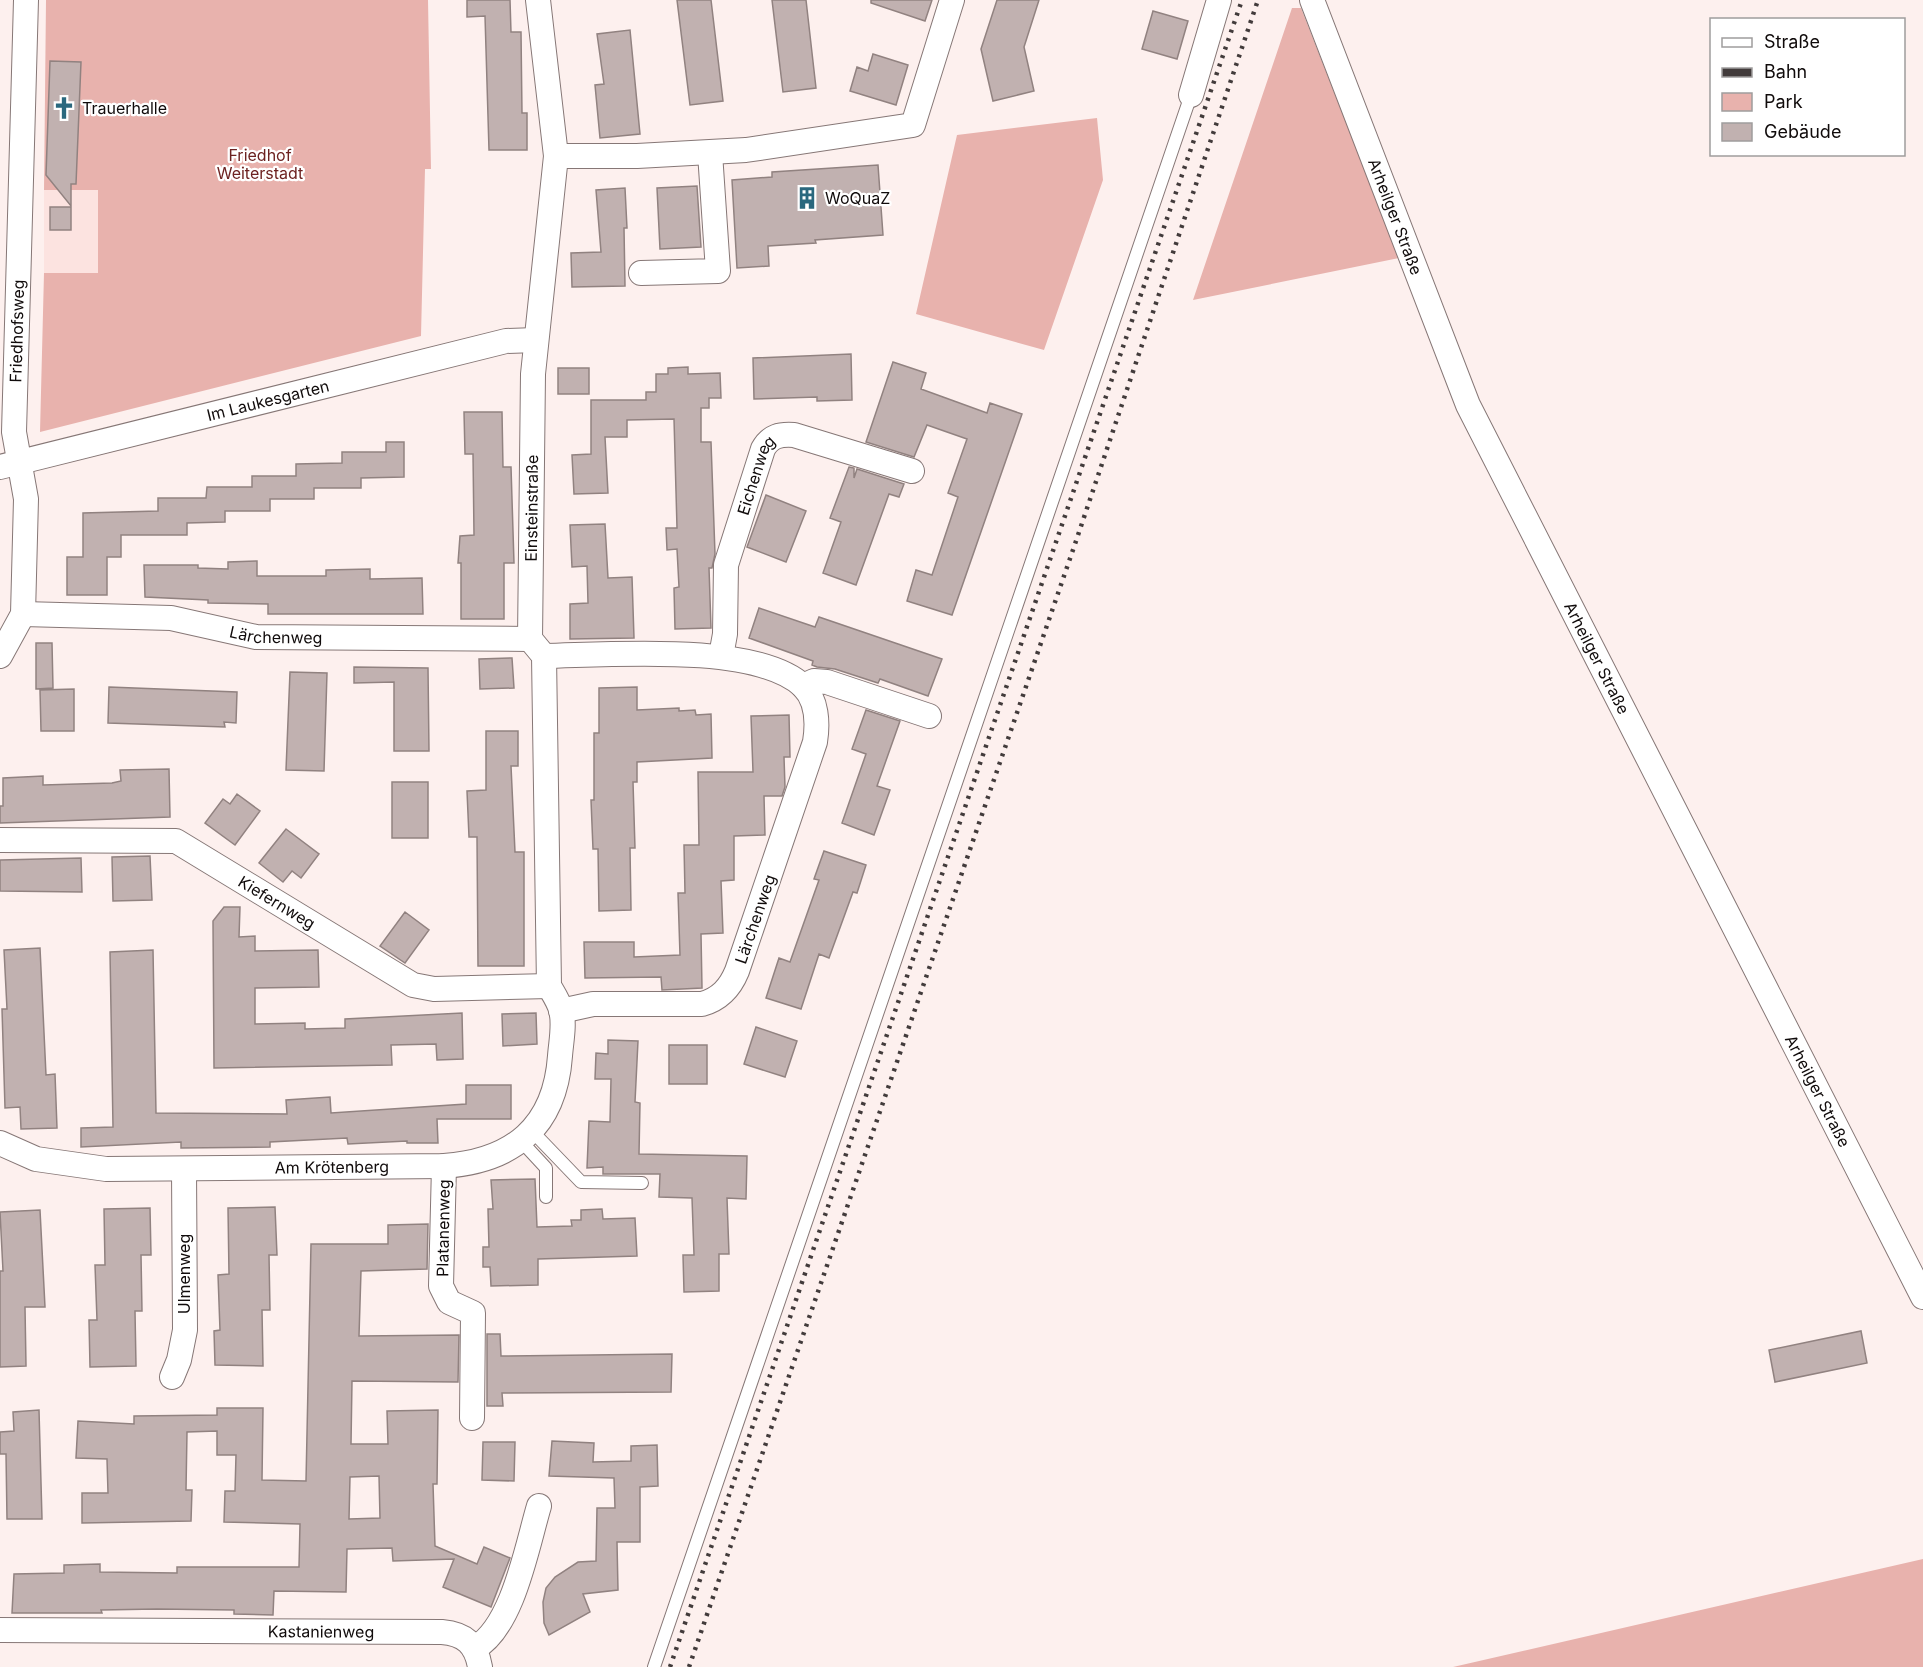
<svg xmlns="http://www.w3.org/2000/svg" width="1923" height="1667" viewBox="0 0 1923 1667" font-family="Inter,sans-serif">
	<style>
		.built { fill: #fce3e0 }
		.green { fill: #e8b2ad }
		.building { fill: #c1b1b0; stroke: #918280; stroke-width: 1.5; fill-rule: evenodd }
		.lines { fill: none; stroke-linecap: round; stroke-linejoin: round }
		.lane-casing { stroke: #867776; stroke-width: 14 }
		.street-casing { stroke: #867776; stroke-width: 26 }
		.lane { stroke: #fff; stroke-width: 12 }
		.street { stroke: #fff; stroke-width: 24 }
		.rail { stroke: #423b3b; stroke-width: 4.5; stroke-dasharray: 3 6; stroke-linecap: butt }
		.labels { text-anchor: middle; stroke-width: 4.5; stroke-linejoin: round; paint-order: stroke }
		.poi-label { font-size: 16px; fill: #100b0b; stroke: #fff; text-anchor: start }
		.park-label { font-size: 16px; fill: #6d2221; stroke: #fff }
		.street-label { font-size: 16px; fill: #100b0b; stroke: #fff }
	</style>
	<rect width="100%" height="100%" fill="#fdf0ee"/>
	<path class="built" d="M44 190H98V273H44Z"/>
	<path class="green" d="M46 0H428L431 169H425L421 336 40 432 44 273H98V190H44Z
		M1292 8H1301L1399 258 1193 300Z
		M1097 118 1103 180 1044 350 916 314 957 135Z
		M1923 1559V1667H1453Z"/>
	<path class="building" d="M467 0H510L511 32H521L522 113H527V150H489L485 16 467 17Z
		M677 0H711L723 101 690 105Z
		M772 0H806L816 88 783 92Z
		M871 0H932L925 21 871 3Z
		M997 0H1039L1024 47 1034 91 993 101 981 49Z
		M1153 11 1188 21 1177 59 1142 49Z
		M630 30 640 134 600 138 595 85 604 84 597 34Z
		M873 54 908 65 896 105 850 91 857 67 868 71Z
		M50 61 81 62 76 184H71V206L46 175Z
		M878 165 883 235 815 240 816 243 768 246 769 266 737 268 732 180 772 177V172Z
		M697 186 701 247 660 249 657 188Z
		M625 188 627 228H624L625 286 572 287 571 253 601 252 596 190Z
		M50 207H71V230H50Z
		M851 354 852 400 817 401V397L754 399 753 358Z
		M893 362 926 373 921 389 987 413 990 403 1022 414 952 615 907 601 916 570 932 575 958 497 948 493 967 439 927 425 914 457 866 442Z
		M688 367V374L720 373 721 398H709V408H701V442H711L715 554 712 568H709L711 628 675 629 674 588 679 587 677 549 667 550 666 528H677L674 419 627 420V437H605L608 493 574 494 572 455 591 454V400H646V392H656V374H668V368Z
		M558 368H589V394H558Z
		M464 412H502L503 467H511L514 563H504V619H461V563H458L460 536 474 535 473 454H465Z
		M386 442H404V477L361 478V488H314V499H270V511H225V522L187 523V535H121V557H107V595H67V557H83V513L158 511V498H206L207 487H252V476H296V464L342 463V452H386Z
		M849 467 854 468V478L857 469 904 484 899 497 889 494 856 585 823 573 841 522 830 518Z
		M766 495 806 511 786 562 747 547Z
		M605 524 608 578 632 577 634 638 570 639V604L588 603 587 566 572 567 570 525Z
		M257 561V576H326V570L370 569V579L422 578 423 614H268V604L208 603V600L145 597 144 565H198V568L228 569V562Z
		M759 608 815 627 819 617 942 659 928 696 880 679 878 683 835 669 817 667 812 665 813 661 749 638Z
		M36 643H52L53 688 36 689Z
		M512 658 514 688 480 689 479 659Z
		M354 667 428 668 429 751H394V682L354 683Z
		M290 672 327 673 324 771 286 770Z
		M109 687 237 692 236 723 224 722 225 727 108 723Z
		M637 687V710L679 708V711L695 710 696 715 711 714 712 758 637 762V782H633L635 848H630L631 910 599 911 598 849H593L591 800H594V733H599V688Z
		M74 689V731H41L40 690Z
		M866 710 900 721 877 786 890 790 874 835 842 823 866 754 852 749Z
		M789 715 790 757H784L785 787 782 796H764L765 835 734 836V880L721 881 723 933 701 934 702 988 662 990 661 977 585 978 584 942H634V957L680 955 678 893H685L684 845H699L698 772H753L751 716Z
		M486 731H518V766H511L515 852H524V966H478L477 837H469L467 791 486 790Z
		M169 769 170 817 0 823V806H3V778L43 776V785L112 783 121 781 120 770Z
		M392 782H428V838H392Z
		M237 794 260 811 235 845 205 823 223 799 230 804Z
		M286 829 319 854 301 878 292 871 283 882 259 863Z
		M824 851 866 865 857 893 853 892 829 958 819 954 801 1009 766 998 779 958 790 962 819 880 814 879Z
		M150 856 152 900 113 901 112 857Z
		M81 858 82 892 0 891V860Z
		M224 907H240L239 937 255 936V951L318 950 319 987 255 988V1024L305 1023V1029L345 1028V1019L462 1013 463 1059 437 1060 436 1044 391 1045 392 1065 214 1068 213 921Z
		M405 912 429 930 405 963 380 946Z
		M40 948 46 1075 55 1074 57 1128 21 1129 20 1107 5 1108 2 1009H7L4 950Z
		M153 950 156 1113 287 1114 286 1100 330 1097 331 1113 466 1104V1085H511V1119H437L438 1143H407V1141L348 1144 347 1138 270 1142V1147L181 1148V1142L81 1147V1128L113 1127 110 952Z
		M536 1013 537 1044 503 1046 502 1014Z
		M756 1027 797 1041 785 1077 744 1064Z
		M608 1040 638 1041 635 1102 640 1103 639 1154 747 1156 746 1199 727 1198 729 1254H719V1291L684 1292 683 1255H694L692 1198 659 1197 660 1174H603V1167L587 1168 589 1121 610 1122 611 1079H595L596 1053 608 1054Z
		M669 1045H707V1084H669Z
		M535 1179 537 1227 572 1226 571 1220H581V1210L602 1209 603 1219 635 1218 637 1256 538 1259V1285L491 1286 490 1267H483V1247H489L488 1209H493L491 1180Z
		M275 1207 277 1255H269L270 1310H262L263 1366 215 1365 214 1331 220 1330 218 1275 229 1274 228 1208Z
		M150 1208 151 1255H141L142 1311H135L136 1366 90 1367 89 1320H97L95 1265H105L104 1209Z
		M40 1210 45 1307H25L26 1366 0 1367V1271H3L0 1212Z
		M428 1224 427 1269 361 1271 359 1336 459 1335 458 1382 352 1381 351 1444H388L387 1411 438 1410 437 1484H433L435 1546 477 1564 484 1547 510 1558 491 1607 443 1587 454 1559 393 1561 392 1548 347 1549 346 1592 274 1591 273 1615 234 1614V1610L157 1609 101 1610 102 1613H12L14 1574 64 1573V1565L100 1564V1572L177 1573V1567H299L300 1524 224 1522 225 1491H235L236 1455H217V1431L187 1432 186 1490H192L191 1521 82 1523V1493H108L107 1459 76 1458 78 1421 134 1424V1416L217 1415V1408H263L262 1480 306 1481 311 1244H388V1225ZM379 1476 380 1518 349 1519 350 1477Z
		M1861 1331 1867 1363 1775 1382 1769 1350Z
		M487 1334H500L501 1356 672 1354 671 1392 502 1393 503 1406H487Z
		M39 1410 42 1519H7L6 1454H0V1432L14 1431 13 1412Z
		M552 1441 594 1443 593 1462 631 1461V1446L657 1445 658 1486 640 1487V1542H617L618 1590 583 1594 590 1612 549 1635 544 1623 543 1602 546 1588 555 1577 578 1562 596 1561 597 1508H615L614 1478 549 1476Z
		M483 1442H515L514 1481 482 1480Z"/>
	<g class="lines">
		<g class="lane-casing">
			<path id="lane" d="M531 1130 581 1182 642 1183
				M521 1141 546 1168V1197
				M654 1667 1191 95"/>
		</g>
		<g class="street-casing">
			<g id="street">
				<path id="s1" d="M1312 0 1468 405 1923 1297"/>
				<path d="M1191 95 1219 0"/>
				<path d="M556 156H637L746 150 913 125 952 0"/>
				<path d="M641 273 718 271 710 153"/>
				<path id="s2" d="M0 467 506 341 536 340"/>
				<path id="s3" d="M23 614 171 618 256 637 530 639"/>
				<path id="s4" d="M0 656 23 614 26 499 14 432 26 0"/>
				<path d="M544 656C606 655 756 642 803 686 817 700 818 723 815 742L737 971C730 988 720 999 702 1004H593L561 1011"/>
				<path id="s5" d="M721 656 725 634 726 565 763 449C770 436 780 434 794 435L912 471"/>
				<path d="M803 686 814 681 827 682 929 716"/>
				<path id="s6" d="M0 840 176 841 413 985 434 989 549 986"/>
				<path id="s7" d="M0 1143 36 1159 106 1169 444 1166C513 1161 555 1127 560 1056 561 1042 565 1024 561 1010 559 1002 553 993 549 986L544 656 530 639 533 374 556 156 538 0"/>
				<path d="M444 1166 441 1286 449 1302 473 1313 472 1418"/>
				<path d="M172 1377 179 1360 185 1330 184 1169"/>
				<path id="s8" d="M0 1630 442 1632C465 1634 476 1644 480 1667"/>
				<path d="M475 1648C513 1627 527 1546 539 1506"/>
			</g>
		</g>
		<use href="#lane" class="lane"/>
		<use href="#street" class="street"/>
		<path class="rail" d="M670 1667 1242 0
			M689 1667 1075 544 1258 0"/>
	</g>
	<defs>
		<g id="church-bare" transform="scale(1.8)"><path d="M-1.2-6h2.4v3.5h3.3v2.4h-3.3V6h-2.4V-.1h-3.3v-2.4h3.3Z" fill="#2a687e" stroke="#fff" stroke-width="2.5" paint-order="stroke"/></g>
		<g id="building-bare" transform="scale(1.8)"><path d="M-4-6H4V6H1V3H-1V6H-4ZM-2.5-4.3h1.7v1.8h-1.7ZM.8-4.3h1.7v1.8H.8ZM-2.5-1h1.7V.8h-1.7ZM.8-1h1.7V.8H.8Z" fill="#2a687e" stroke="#fff" stroke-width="2.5" paint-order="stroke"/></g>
	</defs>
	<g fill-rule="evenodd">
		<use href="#church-bare" x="64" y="108"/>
		<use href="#building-bare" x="807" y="198"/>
	</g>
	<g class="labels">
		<g class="poi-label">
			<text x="82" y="114">Trauerhalle</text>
			<text x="825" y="204">WoQuaZ</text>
		</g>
		<g class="park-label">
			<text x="260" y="161">Friedhof<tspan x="260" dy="18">Weiterstadt</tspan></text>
		</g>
		<g class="street-label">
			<text dy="6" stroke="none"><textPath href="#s1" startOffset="232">Arheilger Straße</textPath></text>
			<text dy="6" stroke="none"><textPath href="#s4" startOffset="332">Friedhofsweg</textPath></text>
			<text dy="6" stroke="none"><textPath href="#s2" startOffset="276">Im Laukesgarten</textPath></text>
			<text dy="6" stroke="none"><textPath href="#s5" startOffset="186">Eichenweg</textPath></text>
			<text dy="6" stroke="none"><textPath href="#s7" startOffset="1182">Einsteinstraße</textPath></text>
			<text dy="6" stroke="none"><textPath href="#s3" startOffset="255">Lärchenweg</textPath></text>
			<text dy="6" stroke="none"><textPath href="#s1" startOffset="718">Arheilger Straße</textPath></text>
			<text dy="6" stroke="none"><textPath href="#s6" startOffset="294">Kiefernweg</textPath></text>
			<text transform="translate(755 919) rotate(-71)" y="6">Lärchenweg</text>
			<text dy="6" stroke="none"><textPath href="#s1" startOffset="1204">Arheilger Straße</textPath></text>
			<text dy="6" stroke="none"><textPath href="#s7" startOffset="336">Am Krötenberg</textPath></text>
			<text transform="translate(443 1228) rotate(-89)" y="6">Platanenweg</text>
			<text transform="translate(184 1274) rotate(-90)" y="6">Ulmenweg</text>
			<text dy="6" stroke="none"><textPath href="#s8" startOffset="321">Kastanienweg</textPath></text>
		</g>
	</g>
	<rect x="1710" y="18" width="195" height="138" fill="#ffffff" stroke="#9f9d9d" stroke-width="1.5"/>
	<rect x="1722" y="38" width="30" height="9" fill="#ffffff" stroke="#9f9d9d" stroke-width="1.5"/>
	<text x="1764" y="48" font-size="18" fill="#100b0b">Straße</text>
	<rect x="1722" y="68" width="30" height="9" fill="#423b3b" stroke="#9f9d9d" stroke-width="1.5"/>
	<text x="1764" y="78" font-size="18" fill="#100b0b">Bahn</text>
	<rect x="1722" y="93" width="30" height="18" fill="#e8b2ad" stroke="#9f9d9d" stroke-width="1.5"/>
	<text x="1764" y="108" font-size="18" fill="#100b0b">Park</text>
	<rect x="1722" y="123" width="30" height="18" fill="#c1b1b0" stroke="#9f9d9d" stroke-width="1.5"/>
	<text x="1764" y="138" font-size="18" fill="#100b0b">Gebäude</text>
</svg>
